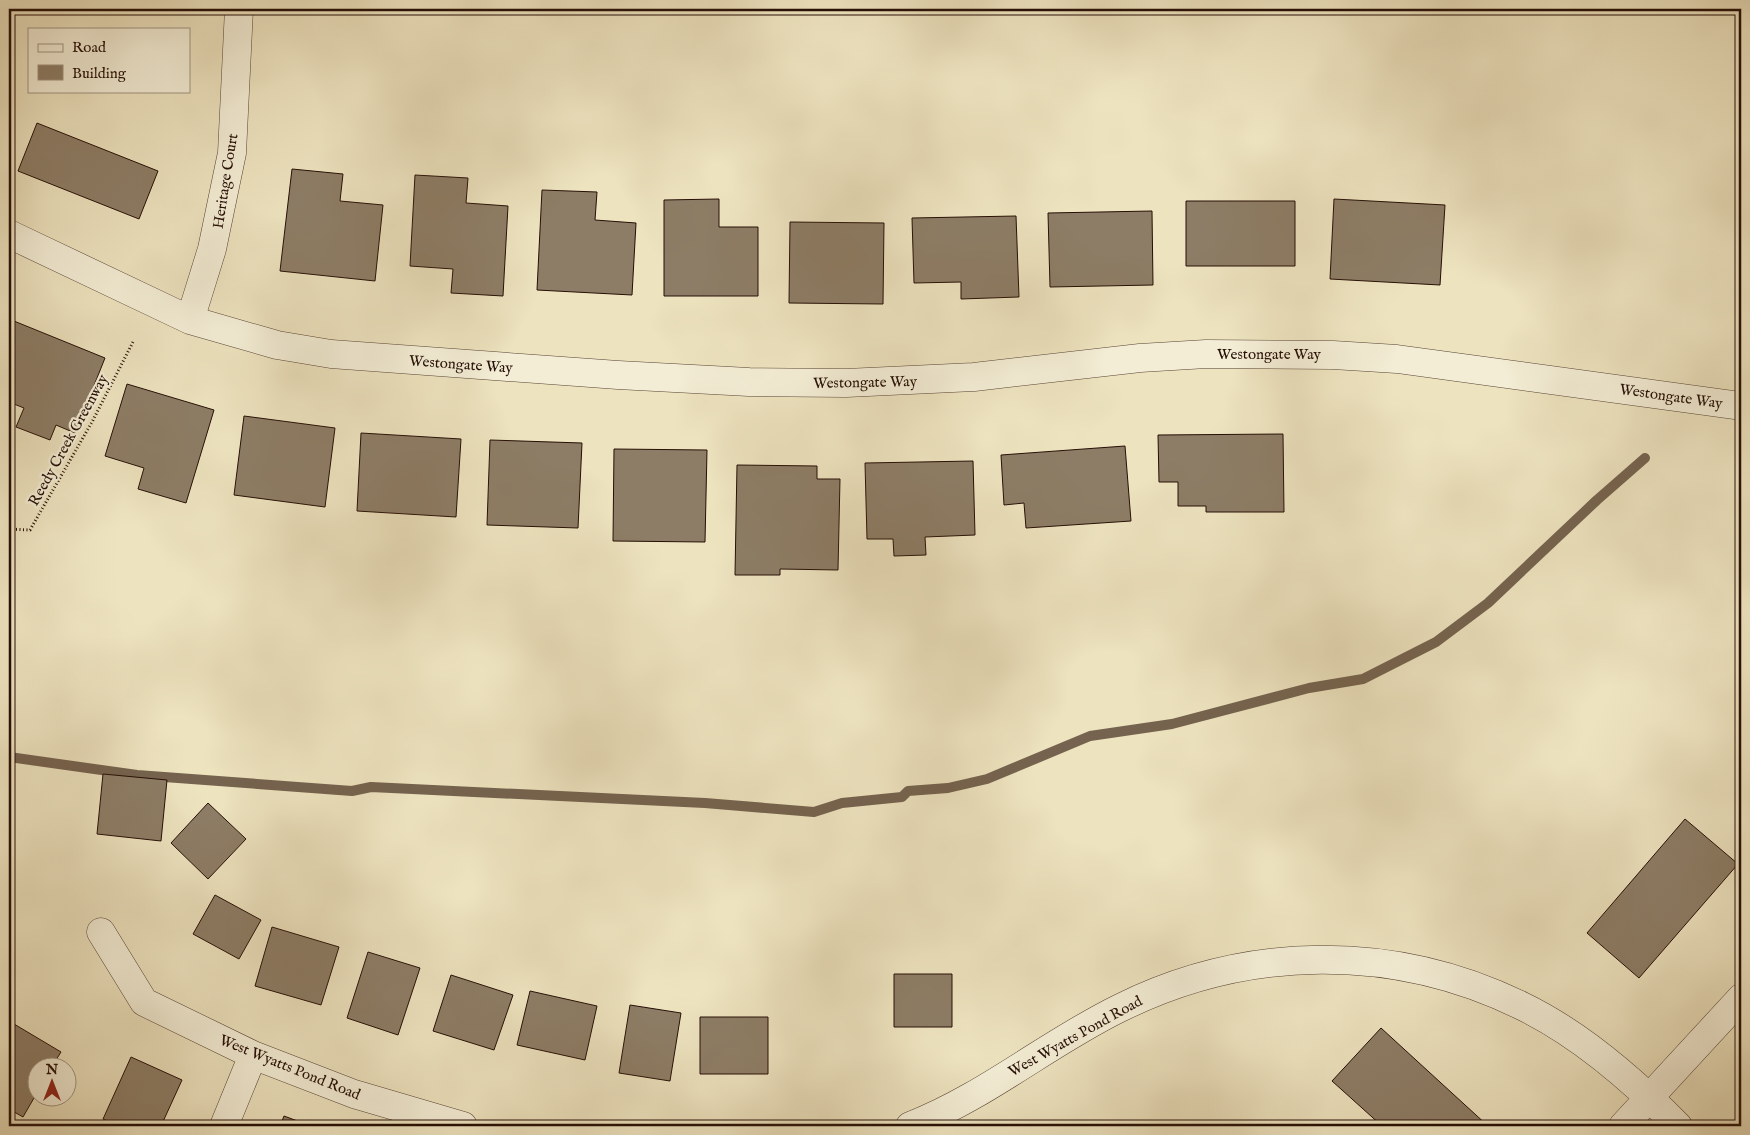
<svg xmlns="http://www.w3.org/2000/svg" width="1750" height="1135" viewBox="0 0 1750 1135" font-family="'IM FELL English',serif">
	<style>
		.lines { fill: none; stroke-linecap: round; stroke-linejoin: round }
		.stream { stroke: #75634f; stroke-width: 10 }
		.building { fill: #8d7d66; stroke: #260f06 }
		.minor-casing { stroke: #584434; stroke-width: 29 }
		.path { stroke: #260f06; stroke-width: 3; stroke-dasharray: 1 2.5; stroke-linecap: butt }
		.minor { stroke: #f3edd5; stroke-width: 28 }
		.labels { text-anchor: middle; stroke-width: 4.5; stroke-linejoin: round; paint-order: stroke }
		.street-label { font-size: 15px; fill: #260f06; stroke: #f3edd5 }
	</style>
	<rect width="100%" height="100%" fill="#ede3bf"/>
	<filter id="stains"><feTurbulence type="fractalNoise" baseFrequency=".004" numOctaves="4"/><feColorMatrix values="0 0 0 0 .2 0 0 0 0 .09 0 0 0 0 .02 0 0 0 .5 -.17"/></filter>
	<radialGradient id="worn" r=".72"><stop offset=".6" stop-color="#630" stop-opacity="0"/><stop offset="1" stop-color="#630" stop-opacity=".3"/></radialGradient>
	<g class="lines">
		<path class="stream" d="M9 757 137 775 352 791 371 787 705 803 814 812 842 803 902 797 908 791 948 788 987 779 1090 736 1172 724 1309 688 1363 679 1436 642 1488 603 1597 500 1645 458"/>
	</g>
	<path class="building" d="M37 123 158 171 139 219 18 171Z
		M292 169 343 174 340 201 383 205 375 281 280 271Z
		M415 175 468 178 466 203 508 206 503 296 451 293 453 269 410 266Z
		M542 190 597 192 595 220 636 223 632 295 537 290Z
		M719 199V227H758V296H664V200Z
		M1334 199 1445 205 1440 285 1330 279Z
		M1186 201H1295V266H1186Z
		M1152 211 1153 285 1050 287 1048 213Z
		M1016 216 1019 297 961 299V282L914 283 912 218Z
		M790 222 884 223 883 304 789 303Z
		M9 319 105 358 75 433 56 425 50 440 16 427 24 408 9 402Z
		M127 384 214 410 186 503 138 489 144 468 105 456Z
		M244 416 335 428 325 507 234 495Z
		M361 433 461 439 456 517 357 511Z
		M1283 434 1284 512H1206V506H1178V482H1159L1158 435Z
		M490 440 582 443 578 528 487 525Z
		M1125 446 1131 521 1026 528 1024 503 1004 505 1001 455Z
		M614 449 707 450 705 542 613 541Z
		M973 461 975 535 925 537 926 555 894 556 893 539H867L865 463Z
		M737 465 817 466V479H840L838 570 780 569V575H735Z
		M1741 553V577L1738 576Z
		M103 774 167 780 161 841 97 834Z
		M208 803 246 839 208 879 171 843Z
		M1685 819 1738 864 1639 978 1587 933Z
		M215 895 261 920 239 959 193 934Z
		M272 927 339 947 321 1005 255 986Z
		M368 952 420 968 398 1035 347 1018Z
		M894 974H952V1027H894Z
		M451 975 513 995 494 1050 433 1031Z
		M530 991 597 1006 585 1060 517 1045Z
		M630 1005 681 1013 670 1081 619 1073Z
		M700 1017H768V1074H700Z
		M9 1021 61 1052 51 1068H38V1091L23 1117 9 1109Z
		M1381 1028 1488 1126H1382L1332 1081Z
		M131 1057 182 1080 161 1126H119L103 1119Z
		M284 1116 311 1126H280Z"/>
	<g class="lines">
		<g class="minor-casing">
			<path id="minor" d="M9 234 190 320 277 345 331 354 618 375 749 382 846 383 974 377 1140 358 1206 354 1333 355 1397 359 1741 406
				M190 320 212 249 232 153 239 9
				M101 932 144 1002 253 1055 354 1094 463 1126
				M224 1126 253 1055
				M910 1126C985 1097 1048 1043 1120 1008 1247 945 1394 943 1522 1006 1580 1034 1633 1080 1678 1126
				M1623 1126 1741 998"/>
		</g>
		<path class="path" d="M9 529 30 530 92 422 134 340"/>
		<use href="#minor" class="minor"/>
	</g>
	<g class="labels">
		<g class="street-label">
			<text transform="translate(225 181) rotate(-81)" y="5">Heritage Court</text>
			<text x="1269" y="359">Westongate Way</text>
			<text transform="translate(461 364) rotate(4)" y="5">Westongate Way</text>
			<text transform="translate(865 382) rotate(-1)" y="5">Westongate Way</text>
			<text transform="translate(1671 396) rotate(8)" y="5">Westongate Way</text>
			<text transform="translate(68 440) rotate(-61)" y="5">Reedy Creek Greenway</text>
			<text transform="translate(1075 1036) rotate(-29)" y="5">West Wyatts Pond Road</text>
			<text transform="translate(290 1067) rotate(22)" y="5">West Wyatts Pond Road</text>
		</g>
	</g>
	<rect width="1750" height="1135" fill="none" stroke="#ede3bf" stroke-width="30"/>
	<rect x="10" y="10" width="1730" height="1115" fill="none" stroke="#260f06" stroke-width="2.5"/>
	<rect x="15" y="15" width="1720" height="1105" fill="none" stroke="#260f06"/>
	<rect x="28" y="28" width="162" height="65" fill="#f3edd5" stroke="#a19482"/>
	<rect x="38" y="44" width="25" height="8" fill="#f3edd5" stroke="#a19482"/>
	<text x="72" y="52" font-size="15" fill="#260f06">Road</text>
	<rect x="38" y="65" width="25" height="15" fill="#8d7d66" stroke="#a19482"/>
	<text x="72" y="78" font-size="15" fill="#260f06">Building</text>
	<g transform="translate(52 1082)"><circle r="24" fill="#f3edd5" stroke="#a19482"/>
	<path d="M0-4L9 19L0 12L-9 19Z" fill="#8f2418"/>
	<text y="-8" font-size="14" font-weight="bold" text-anchor="middle" fill="#260f06">N</text>
	</g>
	<rect width="100%" height="100%" filter="url(#stains)"/>
	<rect width="100%" height="100%" fill="url(#worn)"/>
</svg>
